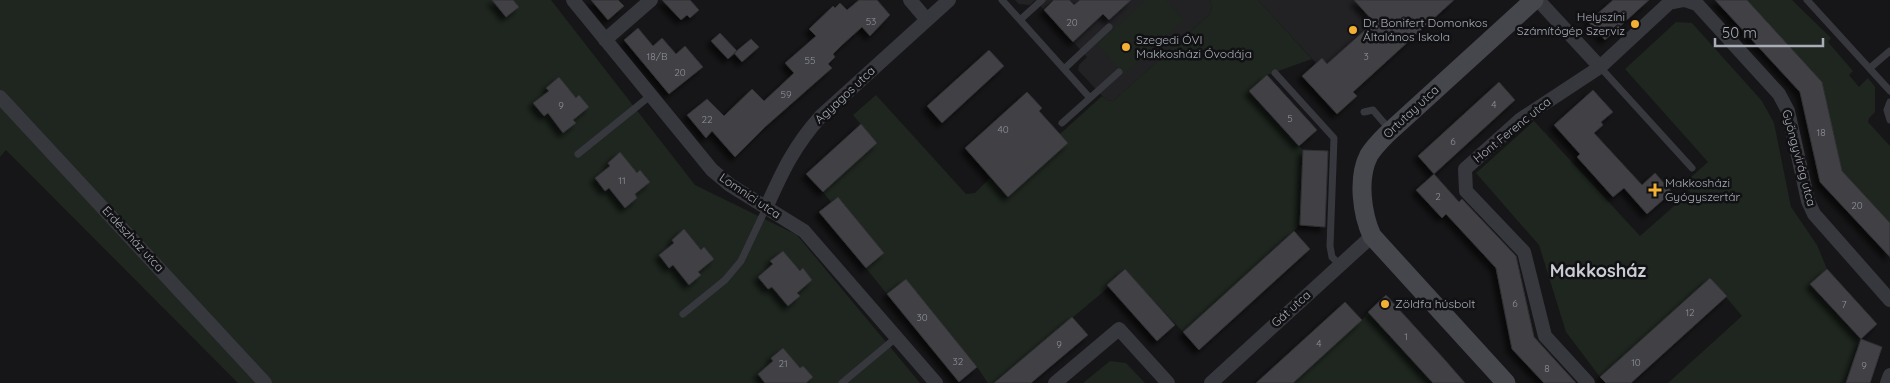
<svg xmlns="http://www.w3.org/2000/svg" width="1890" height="383" viewBox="0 0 1890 383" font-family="Quicksand,sans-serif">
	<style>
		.built { fill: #222225 }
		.green { fill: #1e261f }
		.building { fill: #404145; stroke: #303034; filter: url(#shadow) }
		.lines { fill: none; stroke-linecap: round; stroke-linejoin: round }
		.lane { stroke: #37383d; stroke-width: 7 }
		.street { stroke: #37383d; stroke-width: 14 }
		.secondary { stroke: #45474d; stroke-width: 19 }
		.poi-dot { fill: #f2b134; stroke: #111113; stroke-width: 2 }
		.labels { text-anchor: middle; stroke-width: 5; stroke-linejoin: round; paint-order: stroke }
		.number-label { font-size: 10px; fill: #8e929b }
		.poi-label { font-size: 12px; fill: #a8adb8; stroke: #111113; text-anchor: start }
		.street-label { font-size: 12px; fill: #a8adb8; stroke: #111113 }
		.district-label { font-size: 18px; font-weight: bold; fill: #c9ccd4; stroke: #111113 }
	</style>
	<defs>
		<filter id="shadow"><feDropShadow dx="-4.5" dy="4.5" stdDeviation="2.5" flood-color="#0009"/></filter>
	</defs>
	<rect width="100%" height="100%" fill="#161618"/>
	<path class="built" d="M1015 0H1209L1212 4 1211 13 1113 101 1106 100 1078 70 1079 65 1087 57 1035 0 1030 5 1019 4Z
		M1258 0H1454L1363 82 1342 80 1357 96 1337 114 1302 76 1316 63Z"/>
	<path class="green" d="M0 0H551L695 185 797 235 920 383H238L6 150 0 157Z
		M1146 0H1166L1184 20 1124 74 1097 44Z
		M1209 0H1258L1312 59 1267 75 1249 91 1303 150 1300 225 1183 332 1124 269 1107 285 1109 287 994 383H988L977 367 906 279 887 294 866 268 884 253 838 197 831 202 823 192 877 143 853 115 876 95 966 194 975 193 990 178 1008 197 1068 143 1060 134 1102 96 1106 100 1113 101 1211 13 1212 4Z
		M1747 0H1792L1831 38 1828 42 1853 71 1849 75 1859 87 1868 78 1875 87V112L1869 118 1868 122 1890 146V223L1842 171 1823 87 1817 77Z
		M1676 22 1692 23 1762 101 1774 123 1791 207 1817 245 1827 269 1810 284 1861 339 1846 383H1668L1742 316 1710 278 1600 377 1566 332 1539 245 1476 173 1534 121 1640 236 1690 192 1683 184 1708 162 1625 69Z
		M1368 312 1433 383H1292L1362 320Z
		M1110 361 1126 363 1145 383H1083Z"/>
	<path class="building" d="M492 0H513L519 7 506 17Z
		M591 0H618L624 6 608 20Z
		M662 0H690L699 10 690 18 687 15 681 20Z
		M859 0H877L890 15 870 36 862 27 842 45 833 54 835 57 828 64 832 68 765 127 735 157 712 131 706 138 687 115 707 99 724 116 752 89 764 101 794 73 785 63 816 36 809 29 833 6 835 8 840 3 847 10Z
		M1054 0H1069L1074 5 1080 0H1131L1109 20 1103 14 1073 42 1044 10Z
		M1354 0H1454L1353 92 1357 96 1337 114 1302 76 1322 58 1327 64 1374 22Z
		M1613 0H1649L1605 40 1588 22Z
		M1715 0H1747L1822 82 1842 171 1890 223V257L1820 182 1800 92Z
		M638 28 653 46 662 38 676 54 685 46 703 67 669 94 624 40Z
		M720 33 737 51 728 59 711 41Z
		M751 39 759 47 742 62 734 53Z
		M989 50 1004 66 942 123 927 106Z
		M1267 75 1317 130 1299 146 1249 91Z
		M559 77 576 98 579 95 589 107 573 120 576 123 563 133 548 113 544 116 533 103 549 91 546 88Z
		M1499 82 1515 100 1434 174 1418 156Z
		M1593 90 1613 112 1601 122 1603 125 1594 133 1642 185 1655 173 1672 192 1647 214 1624 188 1613 197 1577 157 1580 154 1554 125Z
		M1027 92 1042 108 1039 111 1068 143 1008 197 965 148Z
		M861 124 877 143 823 192 806 174Z
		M1303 150 1328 151 1325 227 1300 225Z
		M620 152 637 173 640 170 650 182 635 194 637 198 625 208 609 188 605 191 595 178 610 166 608 163Z
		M1434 174 1459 202 1462 199 1516 256 1534 337 1576 383H1544L1512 349 1496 268 1446 214 1442 218 1416 190Z
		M838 197 884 253 866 268 819 212Z
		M684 229 701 250 704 247 714 259 698 272 701 275 689 285 673 265 669 268 659 255 674 243 672 240Z
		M1294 231 1310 249 1199 350 1183 332Z
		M783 251 800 271 803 268 812 280 797 293 800 296 788 306 772 287 768 289 758 277 773 264 770 261Z
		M1125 269 1175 325 1157 341 1107 285Z
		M1827 269 1877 324 1861 339 1810 284Z
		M1710 278 1727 296 1631 383H1606L1600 377Z
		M906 279 977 367 959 382 887 294Z
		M1386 295 1445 360 1465 383H1433L1368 312Z
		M1345 302 1362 320 1293 383H1256Z
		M1072 317 1088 335 1031 383H994Z
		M1861 339 1882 347 1870 383H1846Z
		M783 348 800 368 803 366 813 377 806 383H765L758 374 773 361 771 358Z"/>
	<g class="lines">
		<path class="lane" d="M1002 0 1090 98 1062 123
			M1807 0 1890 91
			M1020 20 1042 0
			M1600 67 1692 168
			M1870 68 1890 51
			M1064 69 1109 27
			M1275 73 1334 138 1330 246 1332 257 1340 265
			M1090 98 1119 72
			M1890 102 1887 110 1890 120
			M1364 112 1373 110 1390 130
			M578 154 650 96
			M683 314 725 280 741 261 766 208
			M842 383 897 337"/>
		<path class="street" d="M573 0 712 170 730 185 804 231 936 383
			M910 0 927 20
			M1538 0 1600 67 1669 3 1684 0
			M1685 0 1697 4 1779 94 1788 111 1808 201 1814 214 1890 300
			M605 40 651 0
			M0 97 265 383
			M766 208C782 172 794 146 821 116L949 0
			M1055 383 1119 329 1168 383
			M1211 383 1372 236
			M1588 383 1545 336 1524 252 1466 191 1465 169 1521 119 1600 67
			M1887 383 1890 375"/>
		<path class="secondary" d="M1506 383 1372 236C1362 214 1357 178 1369 155 1374 147 1381 140 1387 134L1534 0"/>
	</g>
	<g class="poi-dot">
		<circle cx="1635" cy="24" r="5"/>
		<circle cx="1353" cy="30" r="5"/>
		<circle cx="1126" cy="47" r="5"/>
		<path d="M1652.5 182.5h5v5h5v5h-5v5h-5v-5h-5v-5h5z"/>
		<circle cx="1385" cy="304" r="5"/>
	</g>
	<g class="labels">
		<g class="number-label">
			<text x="871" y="25">53</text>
			<text x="1072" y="26">20</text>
			<text x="657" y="60">18/B</text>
			<text x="1366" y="60">3</text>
			<text x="810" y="64">55</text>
			<text x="680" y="76">20</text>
			<text x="786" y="98">59</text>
			<text x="1494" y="108">4</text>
			<text x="561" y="109">9</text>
			<text x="1290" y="122">5</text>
			<text x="707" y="123">22</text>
			<text x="1003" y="133">40</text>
			<text x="1821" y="136">18</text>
			<text x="1453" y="145">6</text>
			<text x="622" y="184">11</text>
			<text x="1438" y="200">2</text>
			<text x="1857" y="209">20</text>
			<text x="1515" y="307">6</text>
			<text x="1844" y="308">7</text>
			<text x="1690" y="316">12</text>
			<text x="922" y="321">30</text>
			<text x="1406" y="340">1</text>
			<text x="1319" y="347">4</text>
			<text x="1059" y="348">9</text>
			<text x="958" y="365">32</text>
			<text x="1636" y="366">10</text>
			<text x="783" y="367">21</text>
			<text x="1864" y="369">9</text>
			<text x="1547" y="372">8</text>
		</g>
		<g class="poi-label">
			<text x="1625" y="21" text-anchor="end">Helyszíni<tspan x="1625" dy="14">Számítógép Szerviz</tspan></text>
			<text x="1363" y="27">Dr. Bonifert Domonkos<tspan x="1363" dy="14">Általános Iskola</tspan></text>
			<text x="1136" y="44">Szegedi ÓVI<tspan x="1136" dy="14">Makkosházi Óvodája</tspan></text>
			<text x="1665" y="187">Makkosházi<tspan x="1665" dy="14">Gyógyszertár</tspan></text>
			<text x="1395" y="308">Zöldfa húsbolt</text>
		</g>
		<g class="street-label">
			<text transform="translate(845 95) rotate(-43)" y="4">Agyagos utca</text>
			<text transform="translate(1411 112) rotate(-43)" y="4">Ortutay utca</text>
			<text transform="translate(1512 130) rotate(-39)" y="4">Hont Ferenc utca</text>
			<text transform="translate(1799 158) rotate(75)" y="4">Gyöngyvirág utca</text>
			<text transform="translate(750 196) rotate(34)" y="4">Lomnici utca</text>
			<text transform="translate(133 239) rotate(47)" y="4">Erdészház utca</text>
			<text transform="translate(1291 309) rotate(-42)" y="4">Gát utca</text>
		</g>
		<g class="district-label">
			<text x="1598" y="277">Makkosház</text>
		</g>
	</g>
	<path d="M1715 38v8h108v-8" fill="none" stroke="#a8adb8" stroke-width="2.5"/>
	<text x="1722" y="38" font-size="15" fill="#a8adb8" stroke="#111113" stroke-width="4" paint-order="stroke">50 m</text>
</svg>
